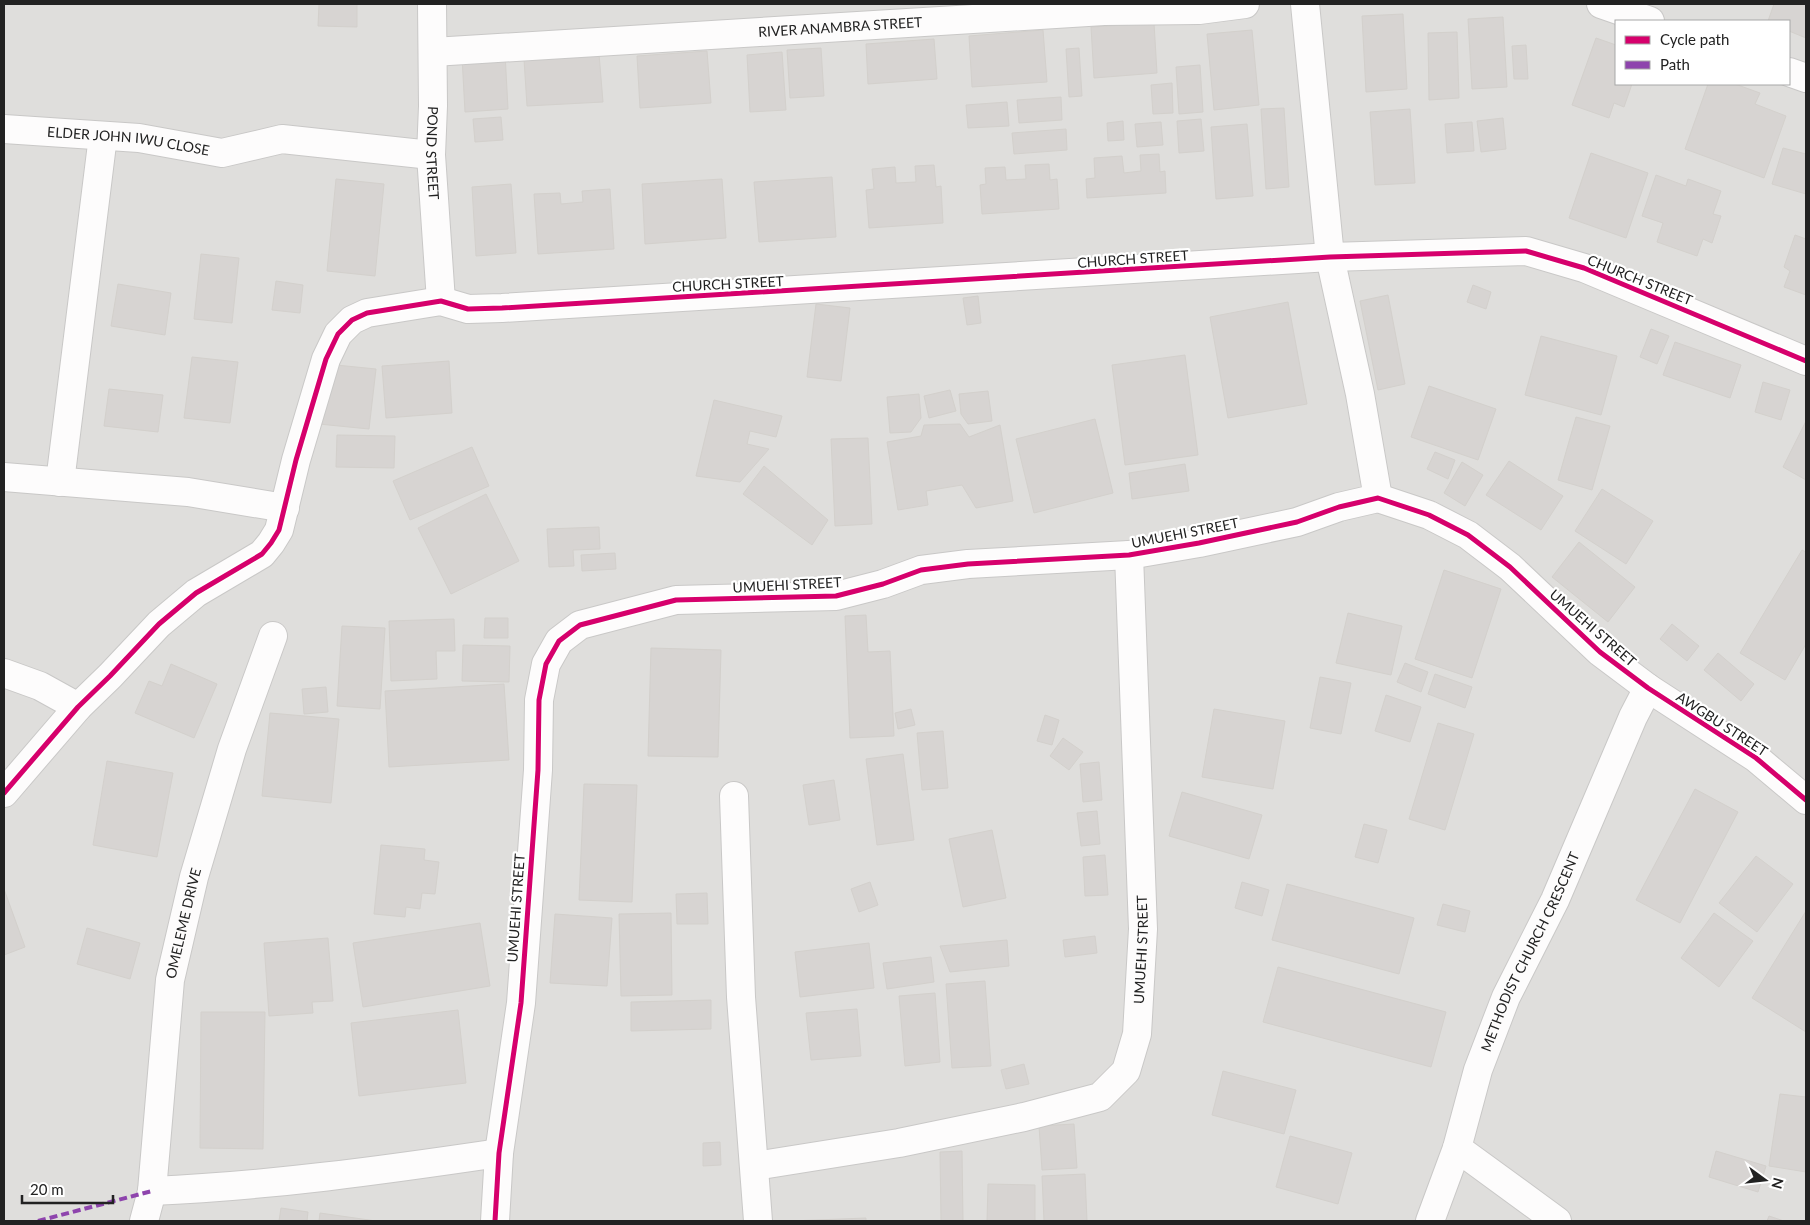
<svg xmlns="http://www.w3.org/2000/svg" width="1810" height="1225" viewBox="0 0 1810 1225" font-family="Lato,sans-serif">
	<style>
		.residential { fill: #dfdedc; fill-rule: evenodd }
		.building { fill: #d7d4d2; stroke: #d3d0cc }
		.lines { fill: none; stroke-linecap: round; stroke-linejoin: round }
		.minor-casing { stroke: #c9c8c7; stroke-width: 30 }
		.minor { stroke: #fdfcfc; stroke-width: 28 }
		.quiet { stroke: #8e44ad; stroke-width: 4; stroke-dasharray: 8 4; stroke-linecap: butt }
		.cycleway-casing { stroke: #fff; stroke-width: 8 }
		.cycleway { stroke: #d6006c; stroke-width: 5 }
		.labels { text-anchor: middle; stroke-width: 4.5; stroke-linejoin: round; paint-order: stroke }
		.street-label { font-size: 14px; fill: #222; stroke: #fff }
	</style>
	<rect width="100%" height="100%" fill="#f0eeeb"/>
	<path class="residential" d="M4 4H1806V1221H4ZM1616 21H1789V84H1616Z"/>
	<path class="building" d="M319 4H357V27L318 26Z
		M1774 4H1806V38L1789 31V21H1768Z
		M1403 14 1407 89 1366 92 1362 16Z
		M1503 17 1507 87 1472 89 1468 19Z
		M1154 23 1157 73 1094 78 1091 27Z
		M1043 30 1047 82 972 87 969 36Z
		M1252 30 1259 105 1214 110 1207 34Z
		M1457 32 1459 98 1429 100 1428 33Z
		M1596 38 1616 45V84H1632L1624 107 1614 103 1609 118 1572 105Z
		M934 39 937 79 868 84 866 44Z
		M1526 45 1528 79H1514L1512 46Z
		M821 48 824 96 790 98 787 50Z
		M1079 48 1082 96 1069 97 1066 49Z
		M707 51 711 103 640 108 637 56Z
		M782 52 786 110 750 112 747 55Z
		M505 53 508 109 465 112 462 57Z
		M599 54 603 102 527 106 524 59Z
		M1200 65 1203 112 1179 114 1176 67Z
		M1172 83 1173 113 1153 114 1151 85Z
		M1708 84H1735L1760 93 1755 104 1786 116 1764 178 1685 149Z
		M1061 97 1062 120 1019 123 1017 100Z
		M1007 102 1009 126 968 128 966 105Z
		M1284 108 1289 187 1266 189 1261 109Z
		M1410 109 1415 183 1375 185 1370 112Z
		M501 117 503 140 475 142 473 119Z
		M1503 118 1506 149 1481 152 1477 121Z
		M1201 119 1204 151 1179 153 1177 121Z
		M1123 121 1124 140 1108 141 1107 123Z
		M1161 122 1163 145 1137 147 1135 124Z
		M1472 122 1474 151 1447 153 1445 124Z
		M1247 124 1253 196 1216 199 1211 127Z
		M1066 129 1067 150 1014 154 1012 133Z
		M1783 148 1806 154V194L1772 184Z
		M1591 153 1648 173 1626 238 1569 218Z
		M1159 154 1160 172 1165 171 1166 193 1087 198 1086 179 1095 178 1094 158 1122 156 1124 173 1141 171 1140 155Z
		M1049 164 1050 180 1057 179 1059 209 982 214 980 185 986 184 985 168 1005 167 1006 180 1026 179 1025 165Z
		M934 165 936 187 941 186 943 223 869 228 866 190 874 189 872 169 895 167 896 183 916 182 915 166Z
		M1656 175 1686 186 1688 179 1721 191 1713 214 1721 216 1712 243 1703 239 1697 256 1657 242 1663 223 1642 216Z
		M832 177 836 237 759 242 754 182Z
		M336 179 384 184 375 276 327 271Z
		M722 179 726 238 645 244 642 184Z
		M511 184 516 253 476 256 472 187Z
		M610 189 614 249 538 254 534 194 560 193 561 204 583 202 582 191Z
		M1795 235 1806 239V295L1784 287 1790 271 1784 267Z
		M201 254 239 258 232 323 194 319Z
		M276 281 303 285 300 313 272 310Z
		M118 284 171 293 165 335 111 326Z
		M1473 285 1491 292 1486 309 1467 302Z
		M1388 295 1405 384 1378 390 1360 301Z
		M978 296 981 323 967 325 963 298Z
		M1288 302 1307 404 1228 418 1210 317Z
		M816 304 850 308 841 381 807 377Z
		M1651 329 1669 336 1657 364 1640 357Z
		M1541 336 1617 356 1601 415 1525 395Z
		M1675 342 1741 365 1730 398 1663 375Z
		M1185 355 1198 455 1125 465 1112 365Z
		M192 357 238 362 230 423 184 418Z
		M449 361 452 413 386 418 382 366Z
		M326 364 376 369 369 429 319 424Z
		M1763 382 1790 390 1781 420 1755 412Z
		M1429 386 1496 409 1478 460 1411 437Z
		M109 389 163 395 158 432 104 426Z
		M950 390 956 411 929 418 924 396Z
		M988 391 992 421 968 424 961 414 959 394Z
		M919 394 921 418 911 432 890 433 887 397Z
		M714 400 782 416 776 437 750 431 747 444 769 449 740 482 696 476Z
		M1576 417 1610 426 1592 490 1558 480Z
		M1095 419 1113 493 1034 513 1016 439Z
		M1806 421V480L1783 467Z
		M960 424 969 437 1000 425 1013 501 976 508 962 485 926 491 928 505 898 510 887 442 921 436 924 425Z
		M337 435 395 436 394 468 336 467Z
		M868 438 872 524 835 526 831 439Z
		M472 447 489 486 410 520 393 481Z
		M1435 452 1455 460 1448 479 1427 469Z
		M1509 461 1563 496 1541 530 1486 495Z
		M1462 462 1483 475 1465 506 1444 493Z
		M1185 464 1189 491 1132 499 1129 473Z
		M764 466 828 520 812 545 743 494Z
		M1602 489 1653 521 1626 564 1575 531Z
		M486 494 519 561 451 594 418 528Z
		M599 527 600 549 573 550 574 566 549 567 547 529Z
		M1579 542 1635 587 1608 622 1552 577Z
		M1802 550 1806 552V644L1785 680 1740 653Z
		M615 553 616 569 582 571 581 555Z
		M1444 570 1501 589 1472 678 1415 659Z
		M1348 613 1402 626 1391 675 1336 663Z
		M866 615 868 652 890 651 894 736 850 738 845 616Z
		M485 618H508V638H484Z
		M454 619 455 651H436L437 679 391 681 389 621Z
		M1672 624 1699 646 1687 661 1660 639Z
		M342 626 385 628 380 709 337 706Z
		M463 645 510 646 509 682 462 681Z
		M651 648 721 650 718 757 648 756Z
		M1718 653 1754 684 1741 701 1704 670Z
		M1405 663 1428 672 1421 692 1397 682Z
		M171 664 217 684 194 738 135 713 149 681 162 686Z
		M1435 674 1472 687 1465 708 1428 694Z
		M1320 677 1351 683 1341 734 1310 728Z
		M504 684 509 760 389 767 385 691Z
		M326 687 328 712 304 714 302 689Z
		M1386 695 1421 707 1410 742 1375 731Z
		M911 709 915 725 898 729 895 713Z
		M1214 709 1285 721 1273 789 1202 777Z
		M270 713 339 719 331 803 262 796Z
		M1045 715 1059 720 1052 745 1037 741Z
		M1438 723 1474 734 1445 830 1409 819Z
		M943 731 948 788 922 790 917 733Z
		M1063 738 1083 752 1069 770 1050 756Z
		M903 754 914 840 877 845 866 759Z
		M107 761 173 773 157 857 93 845Z
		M1099 762 1102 800 1083 802 1080 764Z
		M834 780 840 820 809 825 803 785Z
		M584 784 637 785 632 902 579 900Z
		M1695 789 1738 812 1680 923 1636 900Z
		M1182 792 1262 815 1249 859 1169 836Z
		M1097 811 1100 844 1081 846 1077 813Z
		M1364 824 1387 830 1378 863 1355 857Z
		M992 830 1006 898 963 907 949 839Z
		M381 845 425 849 424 860 439 862 435 894 422 893 420 909 406 907 405 917 374 914Z
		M1105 855 1108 895 1085 896 1083 857Z
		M1756 856 1793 884 1757 932 1719 903Z
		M870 882 878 905 859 912 851 889Z
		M1242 882 1269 890 1262 916 1235 908Z
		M1287 884 1414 918 1399 974 1272 940Z
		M4 889 25 947 4 955Z
		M707 893 708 924H677L676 894Z
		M1443 904 1470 911 1465 932 1437 925Z
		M1806 911V1032L1752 998Z
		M671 913 672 995 621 996 619 914Z
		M1714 913 1753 941 1719 987 1681 958Z
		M555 914 612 918 607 986 550 983Z
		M480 923 490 986 363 1007 353 943Z
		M87 928 140 943 130 979 77 964Z
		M1095 936 1097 953 1065 957 1063 940Z
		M328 938 333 1001 312 1002 313 1013 269 1016 264 943Z
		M1007 940 1009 966 950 972 940 946Z
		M869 943 874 988 800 997 795 952Z
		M931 957 934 982 887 989 883 963Z
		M1278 967 1446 1012 1431 1067 1263 1022Z
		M985 981 991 1066 952 1068 946 984Z
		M935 993 940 1062 905 1066 899 996Z
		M711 1000V1029L631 1031V1002Z
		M857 1009 861 1056 811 1060 806 1013Z
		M458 1010 466 1083 359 1096 351 1023Z
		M201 1012H265L263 1149 200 1148Z
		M1024 1064 1029 1084 1006 1089 1001 1070Z
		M1223 1071 1296 1090 1284 1134 1212 1115Z
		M1780 1094 1806 1097V1172L1769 1166Z
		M1074 1124 1077 1168 1042 1170 1039 1126Z
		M1290 1136 1352 1153 1338 1204 1276 1187Z
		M720 1142 721 1165 703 1166V1143Z
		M962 1151 963 1221H941L940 1152Z
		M1716 1151 1766 1166 1758 1192 1709 1177Z
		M1085 1174 1087 1221H1044L1042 1176Z
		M988 1184 1035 1185V1221H987Z
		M281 1208 308 1212 307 1221H279Z
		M320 1213 376 1221H319Z
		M1769 1216 1784 1221H1767Z
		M866 1218V1221H791Z"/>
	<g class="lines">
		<g class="minor-casing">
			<g id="minor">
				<path id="s1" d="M432 4 433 106 431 155 441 301"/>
				<path d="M1305 4 1330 257 1360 394 1378 498"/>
				<path d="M1601 4 1650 21"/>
				<path id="s2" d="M433 52 1104 11 1199 10 1245 4"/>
				<path d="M1789 72 1806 78"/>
				<path id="s3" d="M4 129 139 138 222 153 282 139 431 155"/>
				<path d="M4 477 188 492 285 508"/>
				<path d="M60 482 103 136"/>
				<path d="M4 673 40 686 78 707"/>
				<path d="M4 793 78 707 110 676 159 624 196 593 262 554 271 543 279 530 296 460 326 359 338 334 352 320 367 313 441 301 468 309 502 308 1330 257 1526 251 1584 268 1806 361"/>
				<path d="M734 796 741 997 758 1221"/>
				<path d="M1457 1148 1557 1221"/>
				<path id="s4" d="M755 1166 899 1143 1024 1117 1100 1097 1126 1071 1137 1034 1143 929 1129 555"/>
				<path d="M152 1191C269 1186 384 1170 499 1153"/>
				<path id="s5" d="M144 1221 152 1191 170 980 194 877 232 749 273 636"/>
				<path d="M495 1221 499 1153 521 1003 538 770 539 700 546 664 559 641 580 625 676 600 836 596 883 584 921 570 968 564 1129 555 1199 543 1297 522 1339 507 1378 498 1429 515 1468 535 1510 567 1600 652 1648 688 1756 758 1806 800"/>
				<path id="s6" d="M1430 1221 1457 1148 1478 1070 1506 997 1555 900 1633 717 1648 688"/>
			</g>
		</g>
		<use href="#minor" class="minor"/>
		<path class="quiet" d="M38 1221 152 1191"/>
		<g class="cycleway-casing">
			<path id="cycleway" d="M4 793 78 707 110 676 159 624 196 593 262 554 271 543 279 530 296 460 326 359 338 334 352 320 367 313 441 301 468 309 502 308 1330 257 1526 251 1584 268 1806 361
				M495 1221 499 1153 521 1003 538 770 539 700 546 664 559 641 580 625 676 600 836 596 883 584 921 570 968 564 1129 555 1199 543 1297 522 1339 507 1378 498 1429 515 1468 535 1510 567 1600 652 1648 688 1756 758 1806 800"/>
		</g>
		<use href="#cycleway" class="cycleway"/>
	</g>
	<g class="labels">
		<g class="street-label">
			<text dy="5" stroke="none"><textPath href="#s2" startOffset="408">RIVER ANAMBRA STREET</textPath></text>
			<text dy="5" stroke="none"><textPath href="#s3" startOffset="125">ELDER JOHN IWU CLOSE</textPath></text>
			<text dy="5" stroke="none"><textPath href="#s1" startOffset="149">POND STREET</textPath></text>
			<text transform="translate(1133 259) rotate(-4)" y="5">CHURCH STREET</text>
			<text transform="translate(1640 280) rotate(22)" y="5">CHURCH STREET</text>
			<text transform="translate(728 284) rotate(-3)" y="5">CHURCH STREET</text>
			<text transform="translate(1185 533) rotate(-11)" y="5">UMUEHI STREET</text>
			<text transform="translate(787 585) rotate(-3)" y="5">UMUEHI STREET</text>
			<text transform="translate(1593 628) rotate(41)" y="5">UMUEHI STREET</text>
			<text transform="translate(1722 724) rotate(33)" y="5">AWGBU STREET</text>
			<text transform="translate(516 908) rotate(-86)" y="5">UMUEHI STREET</text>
			<text dy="5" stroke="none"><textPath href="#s5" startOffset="301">OMELEME DRIVE</textPath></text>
			<text dy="5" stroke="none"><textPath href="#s4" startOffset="512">UMUEHI STREET</textPath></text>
			<text dy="5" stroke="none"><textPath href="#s6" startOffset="288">METHODIST CHURCH CRESCENT</textPath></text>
		</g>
	</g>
	<rect width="1810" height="1225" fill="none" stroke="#222222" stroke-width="10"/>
	<rect x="1615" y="20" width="175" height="65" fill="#ffffff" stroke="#a7a7a7"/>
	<rect x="1625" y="36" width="25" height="8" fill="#d6006c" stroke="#a7a7a7"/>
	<text x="1660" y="45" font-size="15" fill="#222222">Cycle path</text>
	<rect x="1625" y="61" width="25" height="8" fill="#8e44ad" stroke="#a7a7a7"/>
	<text x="1660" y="70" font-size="15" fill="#222222">Path</text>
	<g transform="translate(1765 1180) rotate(105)" stroke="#ffffff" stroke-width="4" paint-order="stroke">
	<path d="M0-4L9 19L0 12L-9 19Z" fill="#222222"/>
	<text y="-8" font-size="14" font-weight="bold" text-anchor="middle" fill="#222222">N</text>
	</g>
	<path d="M22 1195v8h91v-8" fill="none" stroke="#222222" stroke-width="2.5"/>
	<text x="30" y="1195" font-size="15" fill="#222222" stroke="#ffffff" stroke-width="4" paint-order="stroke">20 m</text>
</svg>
